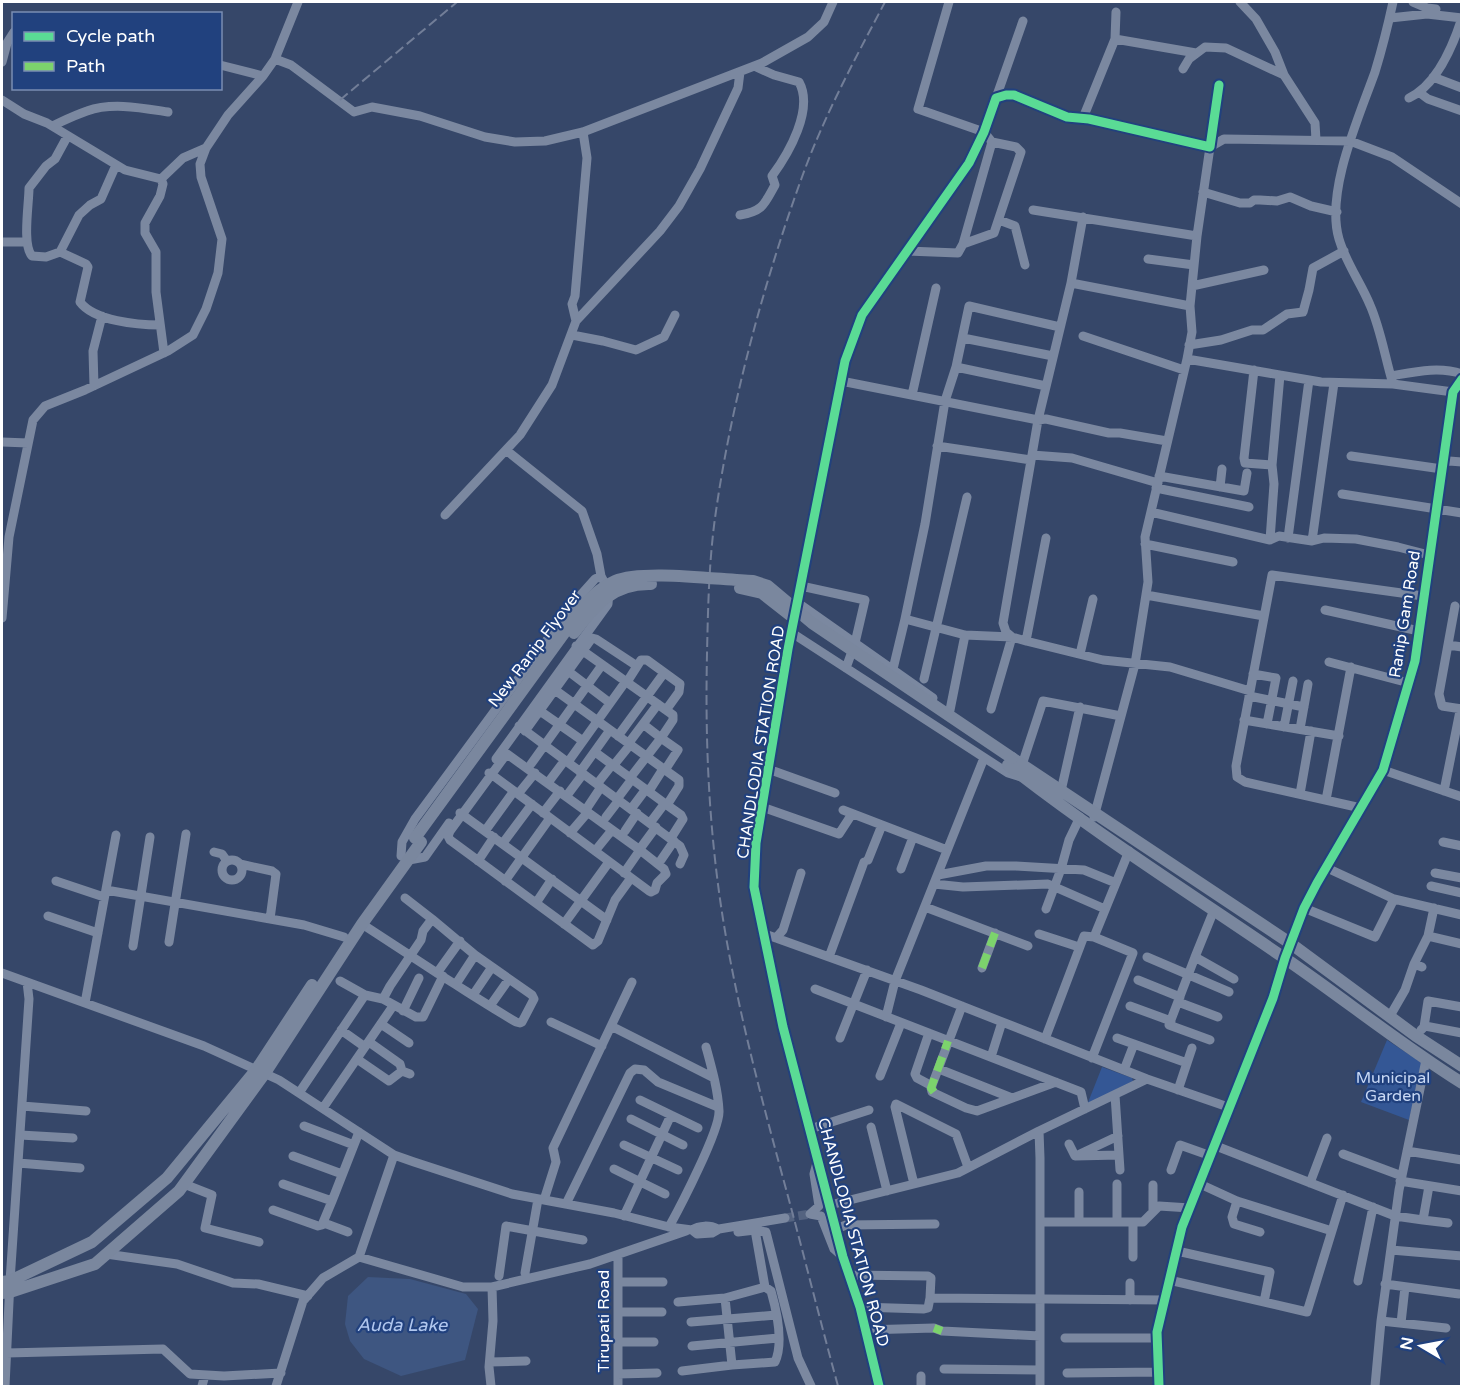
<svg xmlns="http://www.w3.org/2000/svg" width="1463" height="1388" viewBox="0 0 1463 1388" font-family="'Varela Round',sans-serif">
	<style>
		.green { fill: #345795 }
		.water { fill: #3e5681 }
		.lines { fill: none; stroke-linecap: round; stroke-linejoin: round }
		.minor-tunnel { stroke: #546380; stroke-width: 9; stroke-dasharray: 9 4.5; stroke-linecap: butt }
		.minor { stroke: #7b88a0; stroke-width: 9 }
		.major { stroke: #7a879e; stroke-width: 12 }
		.rail { stroke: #727e98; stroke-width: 2; stroke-dasharray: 10 4.5; stroke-linecap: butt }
		.major-bridge { stroke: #7a879e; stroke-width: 12 }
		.quiet { stroke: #7cd36c; stroke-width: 8; stroke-dasharray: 15 8; stroke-linecap: butt }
		.cycleway-casing { stroke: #21417e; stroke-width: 13 }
		.cycleway { stroke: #5adb95; stroke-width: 9 }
		.labels { text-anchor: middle; stroke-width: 4.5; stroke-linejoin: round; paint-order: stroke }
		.street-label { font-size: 16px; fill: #fff; stroke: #21417e }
		.park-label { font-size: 16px; fill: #c9d9f5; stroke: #21417e }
		.water-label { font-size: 18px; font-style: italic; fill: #b1c7ee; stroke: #21417e }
	</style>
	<rect width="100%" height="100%" fill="#364769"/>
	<path class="green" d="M1387 1040 1422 1063 1409 1120 1361 1102Z
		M1102 1067 1132 1078 1133 1081 1087 1105Z"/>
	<path class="water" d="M368 1277 410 1279 466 1294 478 1309 465 1360 401 1376 364 1359 350 1341 345 1324 348 1296Z"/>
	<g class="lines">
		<path class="minor-tunnel" d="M785 1218 810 1214"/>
		<path class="minor" d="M949 2 918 109 984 132
			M1240 2 1256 19 1275 52 1284 75 1315 123 1316 140
			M1413 2 1427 8 1436 9
			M1390 18 1427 14 1462 18
			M1115 39 1116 12
			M275 59 291 65 354 112 372 107 420 116 485 137 515 142 545 141 583 132 762 63 808 37 824 22 833 2
			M2 62 7 43 14 32
			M220 65 263 76
			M1183 69 1189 59 1205 47 1226 48 1284 75
			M1433 77 1462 88
			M1420 93 1428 99 1462 111
			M996 98 1023 21
			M1409 98C1437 85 1453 46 1462 18
			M2 100 24 114 47 123 125 170 161 179 183 158 206 148
			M1083 118 1115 39 1196 53
			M52 126C63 121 75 115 87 111 112 102 142 108 168 112
			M67 137 55 159 46 166 29 188C29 204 22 245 32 256L46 257 60 252 79 215 90 205 101 199 116 165
			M161 179 163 184 160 196 145 223V233L156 252V292L164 353
			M1203 192 1240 203H1250L1254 200H1260L1277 201 1290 197 1311 206 1337 212
			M1033 210 1197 236
			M740 215C763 211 764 205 775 185L772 176C789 153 814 109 799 82L774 75 754 66
			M999 220 1015 226 1025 265
			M2 242H27
			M963 244 994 233 1021 152 1016 147 992 142
			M907 251 958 253 963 244 992 142 984 132
			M60 252 86 264 88 267 80 302C94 321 138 325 160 325
			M1148 259 1194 265
			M1071 283 1083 217
			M1192 286 1264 270
			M1190 306 1071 283 1038 420 1003 623 1006 632 1012 637 1026 641 1103 660 1170 667 1250 691
			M576 321 572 304 575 296 587 158 583 132
			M572 335 603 341 636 350 664 337 675 315
			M1083 336 1184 370
			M963 338 1053 356
			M1189 345 1221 340 1252 330H1263L1287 314 1303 312 1309 290 1313 268 1344 251
			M1187 359 1192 332 1190 306 1197 236 1210 147 1224 139 1350 141 1392 157 1462 204
			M956 367 1046 386
			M1254 370 1244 458 1245 463 1272 465
			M1391 376C1414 372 1439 366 1462 374
			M841 381 1038 420 1046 419 1109 433H1120L1167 441
			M1393 384C1385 358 1381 330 1370 305 1361 283 1346 263 1339 239 1325 192 1359 117 1375 72 1382 49 1388 25 1393 2
			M94 386 93 351 102 316
			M912 395 936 288
			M2 442 28 443
			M937 446 1031 460
			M1032 455 1072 458 1158 483
			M1351 456 1442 469
			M1442 463 1449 461 1462 462
			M1159 476 1244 491 1247 473
			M1220 487 1222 469
			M1156 488 1249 507
			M1342 494 1462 513
			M1151 512 1270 540 1279 536 1312 541 1324 538 1356 539 1398 547 1429 555
			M445 515 520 435 552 385 576 321 660 231 679 206 700 169 738 88 740 72
			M1288 538 1309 380
			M1270 540 1274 484 1272 465 1280 375
			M1312 541 1334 383
			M1145 544 1233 562
			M801 586 865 600 855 643 846 668
			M1146 595 1264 616
			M798 603 933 698
			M1455 606 1439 694 1442 706 1462 709
			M1325 610 1419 631
			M2 618 9 537 33 420 45 406 85 390 168 351 193 335 206 309 218 273 222 239 201 177 200 164 206 148 228 115 263 76 275 59 298 2
			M792 633 1008 773 1021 777
			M1026 641 1046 538
			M1448 645 1462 647
			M576 646 673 715V720L661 738 678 750 665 770
			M1080 654 1093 599
			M1329 662 1409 683
			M893 669 905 619
			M568 671 610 703
			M1253 674 1276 678 1267 724
			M924 679 967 497
			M627 682 641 660H647L680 684 679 692 666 710
			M555 690 679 780V786L667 805 681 815 683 819 671 838
			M1249 696 1304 707
			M991 709 1012 637 965 635 905 619 925 524 945 401 956 367 969 306 1060 327
			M950 710 965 635
			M540 711 583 741
			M1244 720 1339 736
			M519 726 680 846 684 855 680 864
			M1284 727 1293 681
			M1300 729 1308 684
			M525 731 592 638 596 639 637 666
			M618 736 664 673
			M628 744 658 704
			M595 752 667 805
			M496 759 608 604 609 591 601 576 597 554 582 511 506 450
			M568 762 626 681
			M531 764 602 665
			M1022 765 1043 701 1121 716
			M613 766 630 745
			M768 769 835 793
			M1383 770 1462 797
			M580 772 610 730
			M489 773 491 774C544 813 596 852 649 891L651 892 655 890 657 883 666 874 664 869 640 850 507 754 505 756 450 831 448 836 450 840 593 945 598 941 615 900 631 878
			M630 778 661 738 643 724
			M550 780 565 760
			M597 784 612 765
			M649 791 663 769
			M1061 791 1080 707
			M1444 791 1460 711
			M518 794 535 773
			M568 794 583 774
			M1300 794 1311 731
			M617 799 632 779
			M1326 800 1351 667
			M762 807 839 834 852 814
			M587 808 601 787
			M1361 808 1245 782 1237 777 1236 766 1272 575 1423 596
			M631 809 646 789
			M843 810 947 850
			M460 813 607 920
			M543 813 560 791
			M606 817 619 800
			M1094 817 1135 664 1148 582 1145 537 1187 359 1321 382 1393 384 1453 392
			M650 823 665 803
			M485 831 514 791
			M625 831 637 813
			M570 833 588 812
			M1443 842 1462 846
			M503 843 532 804
			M642 846 656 827
			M595 851 612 830
			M214 852 222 854 227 861
			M401 856 402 842 415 819 578 598 595 579 601 576
			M409 860 425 857 449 823
			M661 860 674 841
			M868 860 882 825
			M222 870a10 10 0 1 1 20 0a10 10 0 1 1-20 0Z
			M478 861 494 837
			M240 864 272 871 276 874 270 919
			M901 869 913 837
			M624 873 640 850
			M1435 873 1462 878
			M938 875 986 866H1016L1084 870 1116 883
			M56 881 104 897
			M505 881 550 818
			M934 884 963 887 1048 884 1105 909
			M1431 886 1462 893
			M106 890 304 925 344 937
			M405 898 432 919 423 931 421 940 390 986 383 999 416 1017H423L443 976
			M1394 899 1462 915
			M536 903 552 879
			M925 907 1028 946
			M1304 908 1375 937 1394 899 1327 868
			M1046 909 1061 869 1069 840 1080 817
			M1214 910 1195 957 1234 979
			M48 916 98 933
			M432 919 475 955
			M362 924 437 973C463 989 489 1006 516 1022L520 1023 522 1022 534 999 532 995 475 955 456 984
			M564 924 609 862
			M762 933 921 990 1147 1079 1231 1108
			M1039 934 1079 947
			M1428 936 1462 944
			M776 938 783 930 801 873
			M169 942 186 834
			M133 946 150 837
			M829 957 864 862
			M1147 957 1229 992
			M1195 957 1169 1025 1210 1040
			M1422 967 1414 964 1428 936 1434 908
			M982 968 995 933
			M2 973 204 1046 279 1080 394 1155 414 1162 512 1194 614 1213 669 1227 692 1230 697 1234 712 1233 719 1229 785 1218
			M437 973 460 941
			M1138 980 1180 997
			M340 981 365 995 383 999
			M815 989 1081 1092 1085 1109
			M473 995 492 967
			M1178 1002 1218 1017
			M85 1003 116 835
			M490 1006 509 979
			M962 1006 931 1088 932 1092 966 1108 977 1111 1056 1082
			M1130 1006 1171 1021
			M403 1011 419 978
			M1390 1016 1405 990 1414 964
			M886 1017 895 981 984 758
			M551 1022 602 1046
			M381 1024 409 1043
			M611 1026 714 1078
			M1424 1027 1428 1001 1462 1007
			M341 1030 365 1047
			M1421 1030 1425 1026 1462 1033
			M929 1033 915 1074 917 1078 932 1086
			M840 1038 867 970
			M1117 1038 1187 1063
			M1045 1039 1084 936 1094 937
			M369 1042 400 1064 402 1071
			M991 1057 1002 1022
			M1092 1058 1133 953 1094 937 1129 851
			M357 1059 389 1081 402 1071 410 1074
			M939 1069 1012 1098
			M1124 1070 1134 1044
			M880 1076 901 1023
			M1178 1090 1192 1048
			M299 1093 365 995
			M1115 1095 1120 1170
			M22 1106 86 1111
			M323 1108 393 1006
			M671 1115 698 1128
			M631 1119 683 1145
			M304 1126 354 1145
			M871 1127 887 1191
			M810 1129 869 1110
			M1039 1131 1040 1158V1386
			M20 1135 73 1138
			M1069 1144 1075 1156 1119 1155
			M624 1145 678 1170
			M1216 1146 1395 1216 1423 1220 1429 1186
			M1407 1151 1462 1160
			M1080 1154 1118 1136
			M1343 1154 1402 1176
			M293 1156 342 1174
			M18 1163 80 1168
			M614 1169 665 1194
			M1171 1170 1180 1145 1211 1156
			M1400 1181 1462 1191
			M1310 1183 1327 1138
			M184 1184 212 1195 205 1228 259 1242
			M283 1184 332 1201 359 1132
			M914 1184 895 1107 896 1104 956 1134 968 1167
			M1200 1184 1237 1201 1332 1231
			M1153 1185V1211
			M544 1200 556 1162 553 1148 632 982
			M1237 1201 1232 1217 1234 1224 1260 1232
			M566 1204 630 1073 635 1069 644 1070 658 1082 718 1107
			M830 1205 958 1173 1039 1131 1147 1079
			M273 1210 318 1226 322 1225 332 1201
			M810 1214 819 1206 814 1174 818 1159
			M810 1214 821 1216 834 1249 843 1257
			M624 1216 671 1115 640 1100
			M1423 1220 1448 1223
			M1079 1221V1192
			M1117 1221V1184
			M1040 1222H1143L1159 1206 1190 1208
			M324 1223 348 1232
			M669 1227C680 1207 720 1130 719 1111 718 1090 712 1069 706 1047
			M836 1229 846 1225 935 1224
			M692 1230C699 1225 710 1225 718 1229
			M738 1232 755 1230 766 1232 798 1358 811 1386
			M1391 1250 1462 1256
			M1177 1251 1270 1272 1264 1302
			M106 1254 177 1264 233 1283 258 1284 308 1296
			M359 1257 463 1287H492L590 1264 686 1231
			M1133 1257V1222
			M525 1273 538 1199
			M848 1275 928 1276 931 1278 930 1298
			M499 1276 506 1226 583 1240
			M1169 1280 1307 1312 1343 1195
			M1358 1281 1373 1207
			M618 1282H663
			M1385 1284 1459 1294
			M725 1298 732 1365 775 1362C784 1342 777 1312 771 1291L765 1287
			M1130 1300V1283
			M678 1302 725 1298 765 1287 755 1230
			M860 1307 924 1309 928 1308 930 1298 1165 1300
			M618 1312H662
			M1381 1321 1446 1328
			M691 1322 776 1315
			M1401 1323 1405 1287
			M864 1330 934 1328 942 1331 1040 1336
			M1065 1338H1157
			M618 1342H654
			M692 1346 778 1338
			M7 1353 163 1349 190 1374 224 1376 281 1373
			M490 1362 526 1361
			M944 1369 1040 1370
			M682 1371 732 1365
			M1067 1373 1159 1372
			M618 1374 657 1373
			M921 1376V1386
			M5 1386 10 1281 29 999 27 982
			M202 1386 205 1375
			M276 1386 303 1301 323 1278 359 1257 394 1155
			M491 1386 489 1367 493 1321 492 1287
			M618 1386V1255
			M879 1386 860 1307 843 1257 783 1027 754 887 756 843 788 649 845 361 862 315 969 163 984 132 996 98 1006 95H1014L1067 117 1089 119 1210 147 1219 85
			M1159 1386 1157 1332 1182 1227 1273 998 1285 958 1304 908 1317 883 1383 770 1415 661 1453 392 1462 379
			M1375 1386 1381 1321 1399 1190 1426 1060"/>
		<path class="major" d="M1012 758 1290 943 1416 1036 1462 1066
			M1008 765C1096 834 1191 894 1283 957 1343 998 1400 1044 1462 1083
			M2 1282 10 1281 92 1242 167 1178 256 1070 312 985
			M2 1293 10 1292 95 1264 179 1191 265 1073 362 924 421 842"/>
		<path class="rail" d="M340 100 457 2
			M838 1386C819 1317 802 1247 783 1178 760 1093 737 1006 723 919 709 831 705 743 707 654 708 606 709 558 716 511 732 400 764 282 802 177 824 116 855 59 885 2"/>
		<path class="major-bridge" d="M740 588 762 593 790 615
			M574 633C595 605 613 583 651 584
			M415 838 586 603C595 594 603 586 615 581 643 569 720 580 753 581L768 586 812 623 1012 758"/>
		<path class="quiet" d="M982 968 995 933
			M934 1092 931 1088 948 1041
			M934 1328 942 1331"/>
		<g class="cycleway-casing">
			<path id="cycleway" d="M879 1386 860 1307 843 1257 783 1027 754 887 756 843 788 649 845 361 862 315 969 163 984 132 996 98 1006 95H1014L1067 117 1089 119 1210 147 1219 85
				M1159 1386 1157 1332 1182 1227 1273 998 1285 958 1304 908 1317 883 1383 770 1415 661 1453 392 1462 379"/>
		</g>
		<use href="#cycleway" class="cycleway"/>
	</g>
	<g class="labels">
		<g class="street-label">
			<text transform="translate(1404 614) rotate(-81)" y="6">Ranip Gam Road</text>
			<text transform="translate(534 648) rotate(-53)" y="6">New Ranip Flyover</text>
			<text transform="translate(760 742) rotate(-81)" y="6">CHANDLODIA STATION ROAD</text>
			<text transform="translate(854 1232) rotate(75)" y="6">CHANDLODIA STATION ROAD</text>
			<text transform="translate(603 1321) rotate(-90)" y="6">Tirupati Road</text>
		</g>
		<g class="park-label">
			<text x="1393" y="1083">Municipal<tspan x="1393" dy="18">Garden</tspan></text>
		</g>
		<g class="water-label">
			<text x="402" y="1331">Auda Lake</text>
		</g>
	</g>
	<rect width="1463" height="1388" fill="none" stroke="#ffffff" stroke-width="6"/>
	<rect x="12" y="12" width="210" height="78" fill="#21417e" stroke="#7a8db2" stroke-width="1.5"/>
	<rect x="24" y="32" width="30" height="9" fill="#5adb95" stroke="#7a8db2" stroke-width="1.5"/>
	<text x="66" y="42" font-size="18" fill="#ffffff">Cycle path</text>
	<rect x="24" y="62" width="30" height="9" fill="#7cd36c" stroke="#7a8db2" stroke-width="1.5"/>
	<text x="66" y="72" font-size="18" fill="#ffffff">Path</text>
	<g transform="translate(1421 1346) rotate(280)" stroke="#21417e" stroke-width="4.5" paint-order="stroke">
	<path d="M0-4.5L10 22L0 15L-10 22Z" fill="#ffffff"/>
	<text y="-9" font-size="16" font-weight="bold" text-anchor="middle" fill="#ffffff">N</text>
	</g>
</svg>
